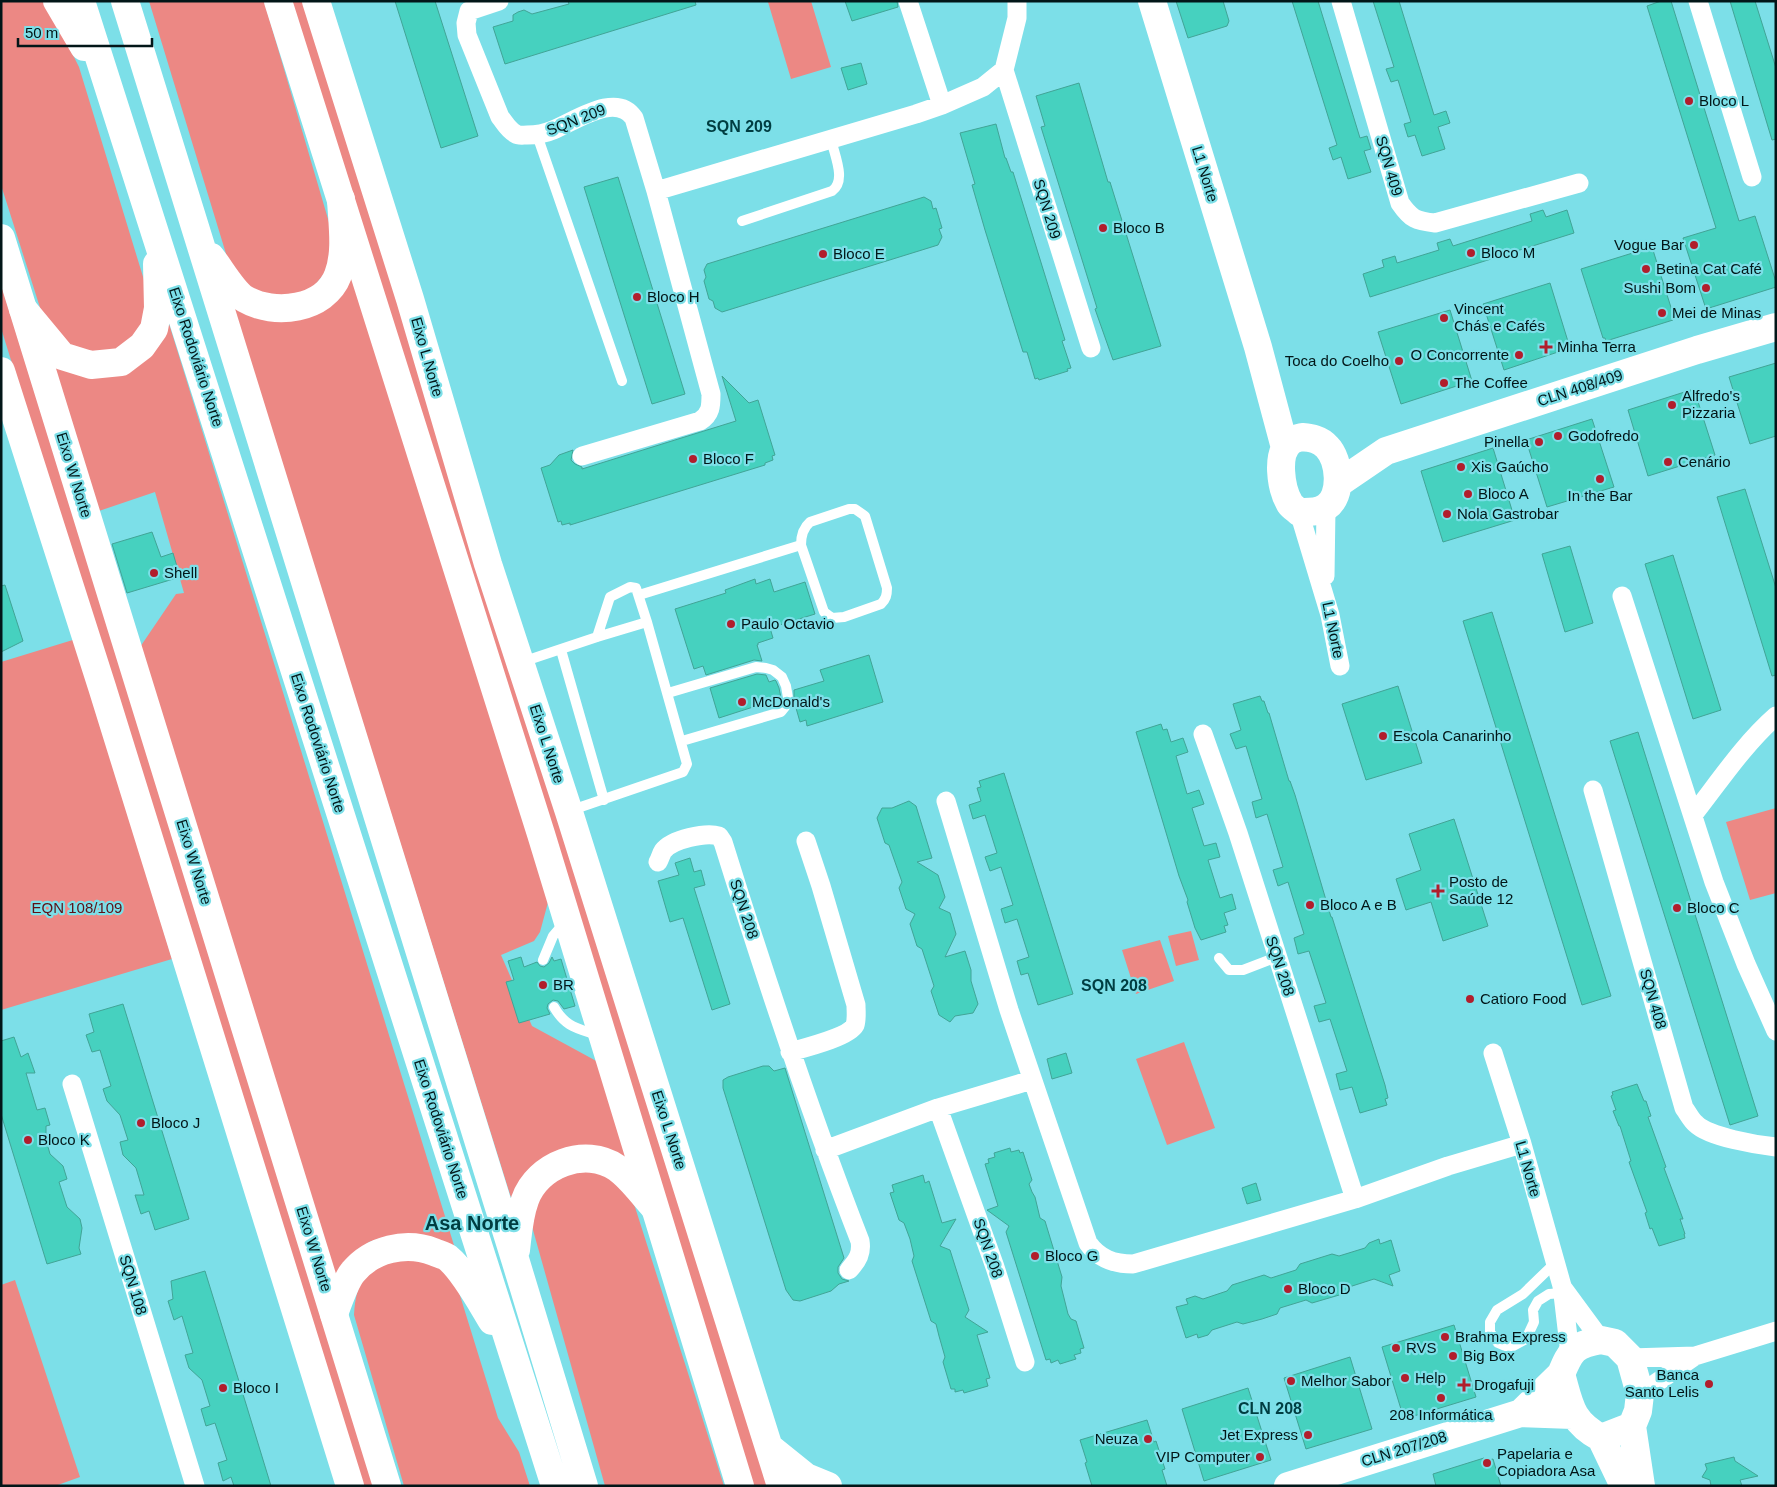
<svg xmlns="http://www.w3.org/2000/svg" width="1777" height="1487" viewBox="0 0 1777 1487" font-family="Arial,sans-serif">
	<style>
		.green { fill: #ec8884 }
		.building { fill: #46d1bf; stroke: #41a496 }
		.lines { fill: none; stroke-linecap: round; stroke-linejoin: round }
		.lane { stroke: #fff; stroke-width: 10 }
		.street { stroke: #fff; stroke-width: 19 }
		.secondary { stroke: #fff; stroke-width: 28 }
		.primary { stroke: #fff; stroke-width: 28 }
		.highway { stroke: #fff; stroke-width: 28 }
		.poi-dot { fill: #b11e2c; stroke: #7cdfe8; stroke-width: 2 }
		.labels { text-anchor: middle; stroke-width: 4.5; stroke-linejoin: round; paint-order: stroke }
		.poi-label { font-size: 15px; fill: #021618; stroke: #7cdfe8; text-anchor: start }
		.street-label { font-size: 15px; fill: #021618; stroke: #7cdfe8 }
		.park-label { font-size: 15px; fill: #5e1116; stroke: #7cdfe8 }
		.neighbourhood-label { font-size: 16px; font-weight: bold; fill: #003d41; stroke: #7cdfe8 }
		.district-label { font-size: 20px; font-weight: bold; fill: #003d41; stroke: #7cdfe8 }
	</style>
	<rect width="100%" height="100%" fill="#7cdfe8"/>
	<path class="green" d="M1 1H46L79 67 144 280 147 291 141 330 123 346 102 355 72 349 43 317 1 185Z
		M149 1H264L333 236V249L324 274 315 285 302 293 273 297 247 287 227 257Z
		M292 1H306L767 1486H752Z
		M772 1H811L831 67 791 79 768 2Z
		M349 268 550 895 540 932 534 941 501 955 532 1026 600 1063 634 1169 592 1149 513 1204 230 298 283 317Z
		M1 284 375 1486H361L1 328Z
		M166 314 457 1255 384 1237 369 1242 355 1253 336 1291 136 653 176 594 184 593 155 492 93 513 44 353C63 372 66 373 92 375Z
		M76 639 172 959 1 1010V662Z
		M1776 808V893L1750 900 1726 822Z
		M1191 931 1199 960 1176 966 1168 936Z
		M1160 940 1174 981 1136 994 1122 950Z
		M1184 1042 1215 1128 1167 1145 1136 1059Z
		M585 1169 612 1178 631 1200 635 1207 724 1486H605L533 1230 531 1217 546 1184Z
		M403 1256 442 1266 458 1289 498 1418 519 1452 530 1486H404L354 1315C355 1297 358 1280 373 1268 381 1262 394 1260 403 1256Z
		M15 1280 80 1477 55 1486H1V1285Z"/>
	<path class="building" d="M395 1H435L478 136 441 148Z
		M568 1H695L696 5 505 64 493 27 513 21V15L518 12 524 10 532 14 569 4Z
		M845 1H897L898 7 852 21Z
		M1176 1H1223L1229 21 1227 26 1188 38Z
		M1292 1H1318L1360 138 1367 136 1371 149 1364 151 1371 172 1348 179 1341 157 1333 160 1329 148 1337 145Z
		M1373 1H1399L1434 115 1446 111 1450 123 1438 127 1445 149 1422 156 1415 135 1408 137 1404 124 1411 122 1398 80 1391 82 1386 69 1394 67Z
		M1661 1H1671L1739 221 1755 216 1776 282V287L1706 309 1683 238 1716 228 1647 6Z
		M1730 1H1755L1776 68V139L1772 140Z
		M861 63 867 84 848 90 841 68Z
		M1079 83 1108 182H1110L1161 346 1113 360 1095 309 1097 308 1041 127 1045 126 1036 96Z
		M996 124 1005 158H1006L1011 172H1013L1065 340 1062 341 1071 368 1067 369 1068 371 1039 380 1038 378 1035 379 1027 352H1023L985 230 972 185 975 184 960 133Z
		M618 177 685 394 652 404 584 187Z
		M924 197 931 201 933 209 936 208 942 228 939 229 942 237 938 245 722 312 715 308 713 301 709 299 704 281 706 277 704 270 707 264Z
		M1543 210 1546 217 1567 210 1574 233 1370 297 1363 274 1384 267 1382 260 1395 256 1397 263 1439 250 1437 243 1450 239 1453 246 1532 221 1530 214Z
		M1652 247 1674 317H1672L1673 320 1606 341 1605 338H1603L1581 269Z
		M1550 283 1570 348 1504 370 1483 304Z
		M1450 310 1472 381 1401 404 1378 332Z
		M1776 363V436L1750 444 1729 377Z
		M722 376 749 403 758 400 775 455 772 456 773 460 765 463V465L570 525V523L562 525 561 521 558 522 541 468 550 465 559 455 573 450 571 460 575 464 582 467V469L736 421Z
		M1694 389 1715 455 1648 476 1628 410Z
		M1592 419 1614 487 1547 507 1526 440Z
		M1493 448 1515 520 1443 542 1421 471Z
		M1745 489 1776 588V675L1772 676 1717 497Z
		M152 532 161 557 173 553 180 577 127 593 112 544Z
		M1570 546 1593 623 1565 632 1542 554Z
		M1673 555 1721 710 1693 719 1645 564Z
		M755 579 756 584 770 579 774 592 805 582 815 614 770 628 773 638 758 643V645H757L762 661 754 660 706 675 703 666 694 669 675 609 726 593 725 590Z
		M5 585 23 641 1 652V586Z
		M1492 612 1611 996 1582 1005 1463 621Z
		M869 655 883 702 807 726 806 720 800 722 794 701V690L824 681 820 670Z
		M757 674 766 675 769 682 775 680 776 681 779 688 781 698 719 718 710 688Z
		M1398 686 1422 763 1366 780 1342 704Z
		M1260 696 1262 701H1264L1268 713H1269L1289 781H1290L1295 795 1331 917H1332L1385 1085 1388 1098 1385 1099 1387 1105 1360 1113 1352 1087 1340 1090 1336 1074 1347 1071 1330 1019 1319 1022 1314 1006 1326 1003 1309 951 1298 954 1294 938 1304 934 1288 882 1278 886 1273 870 1283 867 1267 814 1256 818 1252 802 1262 799 1246 746 1236 749 1230 734 1241 730 1233 704Z
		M1161 724 1163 730 1167 729 1171 742 1183 738 1188 752 1176 756 1187 794 1199 790 1204 804 1192 808 1204 846 1216 843 1220 857 1208 860 1220 898 1232 894 1236 909 1224 913 1228 925 1224 926 1226 932 1201 940 1195 928 1187 902 1188 900 1179 876 1136 732Z
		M1638 732 1758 1116 1730 1125 1610 741Z
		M1004 773 1073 994 1038 1005 1028 973 1021 975 1017 961 1029 957 1017 919 1005 923 1001 909 1013 905 1001 867 990 871 985 857 997 853 985 815 973 819 969 805 981 801 977 788 981 787 979 781Z
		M909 801 916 806 932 858 917 862 938 875 945 897 939 908 950 913 956 934 945 957 965 951 971 970V981L978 1004 973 1013 955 1016 950 1022 939 1015 931 991 934 986 922 949 917 946 910 924 915 914 906 909 899 888 902 882 889 845 885 843 877 818 882 808H892Z
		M1454 819 1488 926 1443 941 1431 902 1406 910 1396 879 1421 870 1409 834Z
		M690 858 694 872 701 870 705 885 694 888 730 1004 712 1010 683 918 670 922 658 881 679 875 675 863Z
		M521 957 524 967 537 962 540 966 544 967 549 963 552 957 554 961 561 959 575 1006 564 1009 558 1001 553 1000 548 1004 547 1008 550 1014 519 1023 506 982 514 980 508 961Z
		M123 1004 189 1219 155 1230 149 1211 141 1214 135 1195H144L136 1168 123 1155 120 1142 128 1140 120 1115 107 1101 103 1089 111 1086 100 1050 92 1052 86 1035 94 1032 89 1014Z
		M14 1037 21 1057 28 1053 35 1073H26L37 1110 45 1108 50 1125 46 1126V1140L50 1154 63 1166 67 1179 59 1182 67 1207 80 1219 82 1228 79 1248 81 1254 47 1264 1 1114V1041Z
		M1066 1053 1072 1073 1052 1079 1047 1059Z
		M763 1066H769L774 1071 785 1068 844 1258 838 1267V1273L842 1279 849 1281 839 1284 831 1291 800 1301 793 1300 786 1290 723 1088V1080L728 1077Z
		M1637 1084 1644 1101H1646L1651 1116 1648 1117 1666 1167 1664 1168 1683 1219H1680L1685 1234H1684L1685 1238 1659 1246 1652 1228 1650 1229 1645 1213 1647 1212 1629 1162 1631 1161 1620 1126H1619L1613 1111 1616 1110 1611 1096 1613 1095 1612 1092Z
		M1010 1148 1011 1152 1019 1150 1020 1153 1023 1152 1032 1180 1029 1184 1032 1192 1035 1197 1040 1218 1045 1221 1062 1277 1061 1286 1068 1314 1071 1319 1076 1321 1084 1348 1080 1349 1081 1353 1074 1355 1076 1359 1060 1364 1058 1360 1051 1363 1050 1359 1046 1360 1006 1232 1009 1226 987 1210 998 1206 985 1164 989 1163 988 1159 995 1157 994 1153Z
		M923 1175 925 1183 929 1181 942 1223 956 1219 940 1246 950 1250 969 1310 965 1317 988 1332 977 1335 990 1378 986 1379 988 1386 964 1393 963 1390 955 1392V1389H951L943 1362 945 1357 939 1336 936 1324 931 1321 912 1261 914 1256 910 1239 904 1223 899 1220 890 1193 894 1192 892 1185Z
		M1256 1183 1261 1200 1247 1204 1242 1188Z
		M1379 1239 1380 1244 1391 1240 1400 1271 1389 1275 1393 1286 1374 1279 1349 1287 1346 1293 1312 1303 1306 1300 1280 1308 1277 1314 1262 1319 1243 1324 1237 1322 1212 1330 1208 1335 1198 1338 1197 1334 1186 1338 1176 1307 1188 1304 1186 1299 1195 1296 1203 1299 1227 1291 1232 1285 1264 1275 1271 1278 1296 1270 1300 1264 1332 1254 1339 1256 1365 1248 1369 1243Z
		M205 1271 246 1404 271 1486H234L231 1477 223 1481 218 1463 227 1460 215 1423 206 1426 201 1409 210 1406 202 1380 189 1368 185 1355 193 1353 182 1316 174 1320 168 1301 173 1299 171 1281Z
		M1454 1325 1476 1397 1404 1419 1382 1347Z
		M1350 1357 1372 1429 1306 1449 1284 1378Z
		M1248 1388 1271 1460 1204 1481 1182 1409Z
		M1147 1420 1154 1442 1156 1441 1165 1469 1162 1470 1167 1486H1092L1085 1463 1087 1462 1080 1440Z
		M1734 1457 1735 1461 1758 1476 1740 1480 1742 1486H1711L1710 1480 1702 1477 1707 1469 1705 1464Z
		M1484 1458 1485 1461 1493 1459 1501 1486H1436L1433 1474Z"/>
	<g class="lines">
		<path class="lane" d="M537 135 622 381
			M742 221 832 191C847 181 834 154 831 139
			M849 509H855L865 516 887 588C887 595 886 599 881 604L844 617 832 618 824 612 801 545C801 536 803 528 810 522Z
			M639 595 801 545
			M561 650 604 800
			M522 662 597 637 647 622
			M668 693 756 667 766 668 773 670 782 677 786 686 788 698 785 707 781 712 682 741
			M569 811 683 772 687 764 647 622 636 588 630 587 610 597 597 637
			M1219 958 1229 970H1243L1277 957
			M543 960 553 936 565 922
			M554 1007C566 1028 578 1028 600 1036
			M1555 1263 1523 1294 1497 1310 1490 1322V1332L1498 1343 1505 1346H1513L1526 1339 1534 1322 1533 1310 1538 1301 1549 1294 1562 1293"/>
		<path class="street" d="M499 1 469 11 466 23 467 35 500 117C505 123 508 130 516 134 519 136 523 135 527 135 536 135 544 134 553 130 574 122 616 91 634 118L656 191 711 394C711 406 711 414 700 421L582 456
			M908 1 942 105
			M1341 1 1400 203C1411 219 1416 221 1435 223L1579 183
			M1698 1 1752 177
			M1004 70 1091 348
			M656 191 916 114 942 105 983 87 1004 70 1017 18V1
			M1299 512 1330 615 1340 666
			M1325 576 1326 508
			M1622 596 1714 882 1746 964 1776 1031
			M1203 734 1238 833 1355 1199
			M1593 790 1684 1108C1688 1113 1691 1120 1696 1124 1709 1137 1757 1145 1776 1147
			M946 801 1009 1010 1088 1243C1099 1259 1114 1264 1133 1264L1355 1199 1448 1166 1522 1144
			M1693 815C1719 782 1744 744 1776 716
			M658 862C660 859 661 854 663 851 672 839 706 832 719 836L723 842C765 977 809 1110 860 1241 862 1253 858 1260 849 1270
			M790 1052C804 1048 849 1037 855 1025 857 1019 856 1011 856 1005L821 886 806 841
			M1493 1053 1522 1144 1562 1286 1570 1354
			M72 1084 195 1486
			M938 1108 995 1267 1025 1362
			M825 1150 938 1108 1032 1080
			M1562 1287 1601 1340
			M1630 1358 1695 1356 1776 1331
			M1640 1394 1695 1356"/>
		<path class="secondary" d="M1152 1 1258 347 1285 448
			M1302 437C1311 438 1320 439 1327 447 1340 460 1343 496 1326 507 1318 513 1308 512 1299 512 1297 510 1292 507 1290 504 1281 489 1275 453 1291 441 1294 439 1298 438 1302 437Z
			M1339 483 1386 451 1697 350 1776 327
			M1601 1340 1615 1343 1630 1358 1640 1394 1638 1411 1632 1426 1601 1438C1570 1421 1570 1405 1561 1374 1571 1350 1574 1345 1601 1340Z
			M1521 1413 1561 1374
			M1632 1426 1641 1486
			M1601 1438 1624 1486
			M1288 1486 1521 1413 1573 1415"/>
		<path class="primary" d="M278 1 541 834 740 1486
			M316 1 410 299 488 564 569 812 781 1486
			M1 238 387 1486
			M1 371 102 687 350 1486
			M770 1448 806 1477 828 1486"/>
		<path class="highway" d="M57 1 84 47
			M81 1 555 1486
			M125 1 515 1259 584 1486
			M211 257C220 268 233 292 245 299 274 316 325 310 338 275 347 252 342 223 341 199
			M23 309 62 356 91 365 121 362 142 346 154 329 158 308 157 264
			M516 1250C518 1233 519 1216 525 1200 537 1165 585 1146 617 1168 631 1178 642 1194 654 1207
			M334 1314C338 1303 346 1280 353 1272 372 1249 406 1241 434 1252 438 1254 444 1255 448 1258 464 1271 481 1303 492 1321"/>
	</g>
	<g class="poi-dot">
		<circle cx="1689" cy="101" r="5"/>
		<circle cx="1103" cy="228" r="5"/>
		<circle cx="1694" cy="245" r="5"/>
		<circle cx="1471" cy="253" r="5"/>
		<circle cx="823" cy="254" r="5"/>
		<circle cx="1646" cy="269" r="5"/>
		<circle cx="1706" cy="288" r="5"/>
		<circle cx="637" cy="297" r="5"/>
		<circle cx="1662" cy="313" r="5"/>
		<circle cx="1444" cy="318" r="5"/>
		<path d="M1543.5 339.5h5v5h5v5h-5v5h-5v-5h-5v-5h5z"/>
		<circle cx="1519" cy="355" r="5"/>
		<circle cx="1399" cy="361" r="5"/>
		<circle cx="1444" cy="383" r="5"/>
		<circle cx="1672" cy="405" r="5"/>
		<circle cx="1558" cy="436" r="5"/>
		<circle cx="1539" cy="442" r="5"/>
		<circle cx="693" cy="459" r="5"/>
		<circle cx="1668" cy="462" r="5"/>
		<circle cx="1461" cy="467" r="5"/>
		<circle cx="1600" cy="479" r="5"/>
		<circle cx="1468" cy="494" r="5"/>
		<circle cx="1447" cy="514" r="5"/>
		<circle cx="154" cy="573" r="5"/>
		<circle cx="731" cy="624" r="5"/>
		<circle cx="742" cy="702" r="5"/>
		<circle cx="1383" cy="736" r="5"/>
		<path d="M1435.5 883.5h5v5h5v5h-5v5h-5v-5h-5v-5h5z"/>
		<circle cx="1310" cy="905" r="5"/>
		<circle cx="1677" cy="908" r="5"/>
		<circle cx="543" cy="985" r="5"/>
		<circle cx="1470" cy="999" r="5"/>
		<circle cx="141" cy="1123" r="5"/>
		<circle cx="28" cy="1140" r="5"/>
		<circle cx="1035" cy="1256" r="5"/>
		<circle cx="1288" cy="1289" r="5"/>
		<circle cx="1445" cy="1337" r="5"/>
		<circle cx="1396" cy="1348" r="5"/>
		<circle cx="1453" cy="1356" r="5"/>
		<circle cx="1405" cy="1378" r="5"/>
		<circle cx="1291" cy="1381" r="5"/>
		<circle cx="1709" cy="1384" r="5"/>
		<path d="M1461.5 1377.5h5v5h5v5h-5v5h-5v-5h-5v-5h5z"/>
		<circle cx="223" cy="1388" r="5"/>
		<circle cx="1441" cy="1398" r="5"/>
		<circle cx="1308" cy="1435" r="5"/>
		<circle cx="1148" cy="1439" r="5"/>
		<circle cx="1260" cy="1457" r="5"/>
		<circle cx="1487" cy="1463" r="5"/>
	</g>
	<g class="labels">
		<g class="poi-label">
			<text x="1699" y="106">Bloco L</text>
			<text x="1113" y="233">Bloco B</text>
			<text x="1684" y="250" text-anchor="end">Vogue Bar</text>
			<text x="1481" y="258">Bloco M</text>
			<text x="833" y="259">Bloco E</text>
			<text x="1656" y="274">Betina Cat Café</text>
			<text x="1696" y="293" text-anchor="end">Sushi Bom</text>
			<text x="647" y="302">Bloco H</text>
			<text x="1454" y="314">Vincent<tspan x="1454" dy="17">Chás e Cafés</tspan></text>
			<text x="1672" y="318">Mei de Minas</text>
			<text x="1557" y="352">Minha Terra</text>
			<text x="1509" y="360" text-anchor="end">O Concorrente</text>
			<text x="1389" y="366" text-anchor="end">Toca do Coelho</text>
			<text x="1454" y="388">The Coffee</text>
			<text x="1682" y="401">Alfredo's<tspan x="1682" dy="17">Pizzaria</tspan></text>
			<text x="1568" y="441">Godofredo</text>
			<text x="1529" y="447" text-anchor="end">Pinella</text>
			<text x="703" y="464">Bloco F</text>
			<text x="1678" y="467">Cenário</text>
			<text x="1471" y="472">Xis Gaúcho</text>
			<text x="1478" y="499">Bloco A</text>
			<text x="1600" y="501" text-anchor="middle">In the Bar</text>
			<text x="1457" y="519">Nola Gastrobar</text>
			<text x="164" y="578">Shell</text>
			<text x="741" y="629">Paulo Octavio</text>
			<text x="752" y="707">McDonald's</text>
			<text x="1393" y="741">Escola Canarinho</text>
			<text x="1449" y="887">Posto de<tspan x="1449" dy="17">Saúde 12</tspan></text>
			<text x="1320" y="910">Bloco A e B</text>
			<text x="1687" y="913">Bloco C</text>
			<text x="553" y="990">BR</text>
			<text x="1480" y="1004">Catioro Food</text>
			<text x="151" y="1128">Bloco J</text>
			<text x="38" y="1145">Bloco K</text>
			<text x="1045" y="1261">Bloco G</text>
			<text x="1298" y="1294">Bloco D</text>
			<text x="1455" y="1342">Brahma Express</text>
			<text x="1406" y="1353">RVS</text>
			<text x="1463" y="1361">Big Box</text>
			<text x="1699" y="1380" text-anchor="end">Banca<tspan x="1699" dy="17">Santo Lelis</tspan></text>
			<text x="1415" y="1383">Help</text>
			<text x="1301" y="1386">Melhor Sabor</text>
			<text x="1474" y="1390">Drogafuji</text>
			<text x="233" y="1393">Bloco I</text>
			<text x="1441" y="1420" text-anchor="middle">208 Informática</text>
			<text x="1298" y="1440" text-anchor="end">Jet Express</text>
			<text x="1138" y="1444" text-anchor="end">Neuza</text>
			<text x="1497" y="1459">Papelaria e<tspan x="1497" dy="17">Copiadora Asa</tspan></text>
			<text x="1250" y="1462" text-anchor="end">VIP Computer</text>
		</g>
		<g class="street-label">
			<text transform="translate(576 120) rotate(-21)" y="5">SQN 209</text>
			<text transform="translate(1389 166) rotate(74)" y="5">SQN 409</text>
			<text transform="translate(1205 174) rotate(73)" y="5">L1 Norte</text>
			<text transform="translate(1047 209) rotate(73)" y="5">SQN 209</text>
			<text transform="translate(196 357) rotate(72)" y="5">Eixo Rodoviário Norte</text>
			<text transform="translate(427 357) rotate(74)" y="5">Eixo L Norte</text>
			<text transform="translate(1580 388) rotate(-18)" y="5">CLN 408/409</text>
			<text transform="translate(74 475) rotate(73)" y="5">Eixo W Norte</text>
			<text transform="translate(1333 630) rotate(78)" y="5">L1 Norte</text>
			<text transform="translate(318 743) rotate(72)" y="5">Eixo Rodoviário Norte</text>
			<text transform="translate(547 744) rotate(72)" y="5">Eixo L Norte</text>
			<text transform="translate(194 862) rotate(73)" y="5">Eixo W Norte</text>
			<text transform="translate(744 909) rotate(72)" y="5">SQN 208</text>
			<text transform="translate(1280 966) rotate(72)" y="5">SQN 208</text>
			<text transform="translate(1653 999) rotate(74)" y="5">SQN 408</text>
			<text transform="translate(441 1129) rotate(72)" y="5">Eixo Rodoviário Norte</text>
			<text transform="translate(669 1130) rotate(72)" y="5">Eixo L Norte</text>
			<text transform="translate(1528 1169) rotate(74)" y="5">L1 Norte</text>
			<text transform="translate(988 1248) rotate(71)" y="5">SQN 208</text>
			<text transform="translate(314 1249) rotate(73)" y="5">Eixo W Norte</text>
			<text transform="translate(133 1285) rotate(73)" y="5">SQN 108</text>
			<text transform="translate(1404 1449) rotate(-17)" y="5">CLN 207/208</text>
		</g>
		<g class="park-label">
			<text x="77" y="913">EQN 108/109</text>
		</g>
		<g class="neighbourhood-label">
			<text x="739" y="132">SQN 209</text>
			<text x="1114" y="991">SQN 208</text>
			<text x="1270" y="1414">CLN 208</text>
		</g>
		<g class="district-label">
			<text x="472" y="1230">Asa Norte</text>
		</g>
	</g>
	<rect width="1777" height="1487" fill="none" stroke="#021618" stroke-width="5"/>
	<path d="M18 38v8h134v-8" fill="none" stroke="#021618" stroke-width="2.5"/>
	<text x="25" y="38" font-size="15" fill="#021618" stroke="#7cdfe8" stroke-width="4" paint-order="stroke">50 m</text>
</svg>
